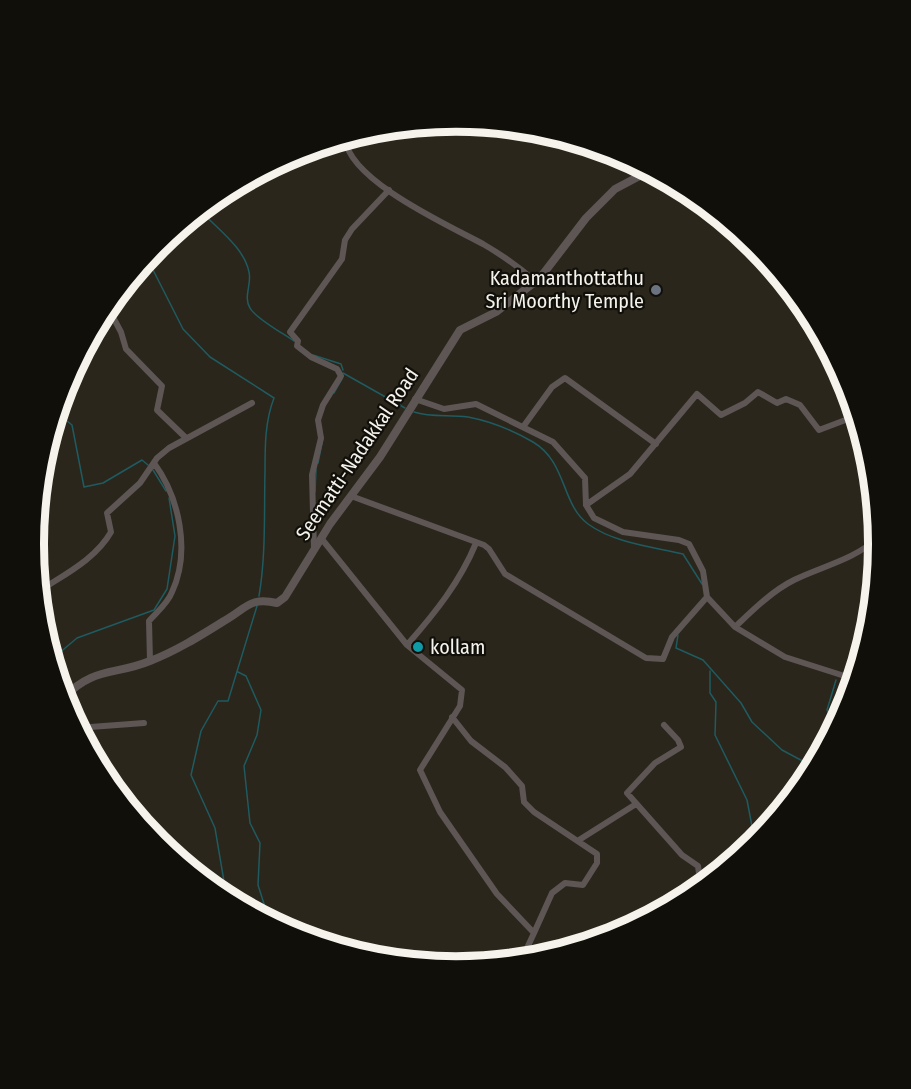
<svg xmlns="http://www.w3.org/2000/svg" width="911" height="1089" viewBox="0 0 911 1089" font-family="'Fira Sans Condensed',sans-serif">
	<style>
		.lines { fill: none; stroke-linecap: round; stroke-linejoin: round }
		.stream { stroke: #1f5b61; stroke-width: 1.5 }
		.minor { stroke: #5d5655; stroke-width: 6 }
		.tertiary { stroke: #5d5655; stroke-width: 8 }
		.worship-dot { fill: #6b7280; stroke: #110f0a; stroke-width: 2 }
		.culture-dot { fill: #0f9aa8; stroke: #110f0a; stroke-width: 2 }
		.labels { text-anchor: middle; stroke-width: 4.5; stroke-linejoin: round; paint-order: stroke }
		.poi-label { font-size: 20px; fill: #f5f3eb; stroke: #110f0a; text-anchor: end }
		.street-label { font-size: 20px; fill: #f5f3eb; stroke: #110f0a }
		.rim { fill: none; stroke: #f5f3eb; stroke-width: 8 }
	</style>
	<rect width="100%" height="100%" fill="#2a261b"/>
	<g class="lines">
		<path class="stream" d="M200 210C216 228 244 247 249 272 252 284 243 297 250 308 255 318 284 334 294 341
			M147 258 183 329 210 357 274 398C265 421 265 446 265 471 264 513 266 555 259 596
			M313 355 341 364 343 370
			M343 373 405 408
			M334 393 342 379
			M56 412 72 425 84 487 103 483 142 460 148 465
			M414 412C432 418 450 414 468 417 489 421 514 431 533 442 567 462 561 504 588 524 614 543 653 547 683 554L702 584
			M318 463 323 438
			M153 470 166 491
			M315 492 316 470
			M678 635 676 648 703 660 741 703 752 722 782 750 812 766 809 775
			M51 660 77 638 154 610 167 589 175 536 169 498
			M710 671V693L716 702 715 735 747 800 755 842
			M238 672 246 676 261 710 257 735 244 766 250 823 260 843 258 885 265 907 257 915
			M816 762C815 748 821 730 831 719L827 710 836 680
			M227 899 215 828 191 775 201 731 218 701H228L257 606"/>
		<path class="minor" d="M345 139C350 181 448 225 483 244 502 255 519 267 535 281
			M107 306 121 332 126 349 162 386 157 410 186 438
			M415 399 444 409 476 404 553 442 585 478 586 505 594 518 623 532 679 540 689 544 703 571 707 597 735 627 785 657 854 679
			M523 427 552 387 565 378 656 444
			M351 496 484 545 489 549 505 574 646 658 663 659 672 637 707 597
			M586 505 630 474 697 394 721 415 745 403 758 392 777 403 786 399 800 405 819 430 856 416
			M321 538 407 645 462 690 460 706 420 770 440 812 497 894 534 933 521 961
			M314 549 312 475 321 438 318 420 323 405 341 376 337 369 311 357 297 346 298 341 290 332 342 259 345 240 352 229 389 190
			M38 592C63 575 95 560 111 532L107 513 140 483 157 458 169 448 252 403
			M735 627C753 610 772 591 794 580 820 567 856 559 877 538
			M407 645C435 613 460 582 476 543
			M150 661 149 621C157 612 168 603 172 592 191 551 179 497 154 463
			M452 717 471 741 505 767 522 786 524 802 534 812 597 854V863L583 885 565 883 552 893 534 933
			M664 725 678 740 681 747 655 763 627 793 682 855 698 866 701 887
			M77 728 144 723
			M579 840 636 804
			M684 899 699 882"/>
		<path class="tertiary" d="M63 698C95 666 113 676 150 661 176 651 200 636 224 621 247 608 249 597 277 603L285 597 330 524 380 457 460 330 496 312 540 278 586 218 615 189 649 171"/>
	</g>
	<circle class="worship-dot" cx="656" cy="290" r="6"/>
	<circle class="culture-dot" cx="418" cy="647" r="6"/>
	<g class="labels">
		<g class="poi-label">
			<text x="644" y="285">Kadamanthottathu<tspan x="644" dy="23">Sri Moorthy Temple</tspan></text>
			<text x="430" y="654" text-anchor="start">kollam</text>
		</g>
		<g class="street-label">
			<text transform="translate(357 454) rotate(-56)" y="7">Seematti-Nadakkal Road</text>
		</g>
	</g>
	<path d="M0 0H911V1089H0ZM44 544a412 412 0 1 1 824 0a412 412 0 1 1-824 0Z" fill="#110f0a" fill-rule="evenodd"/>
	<path class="rim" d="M44 544a412 412 0 1 1 824 0a412 412 0 1 1-824 0Z"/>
</svg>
